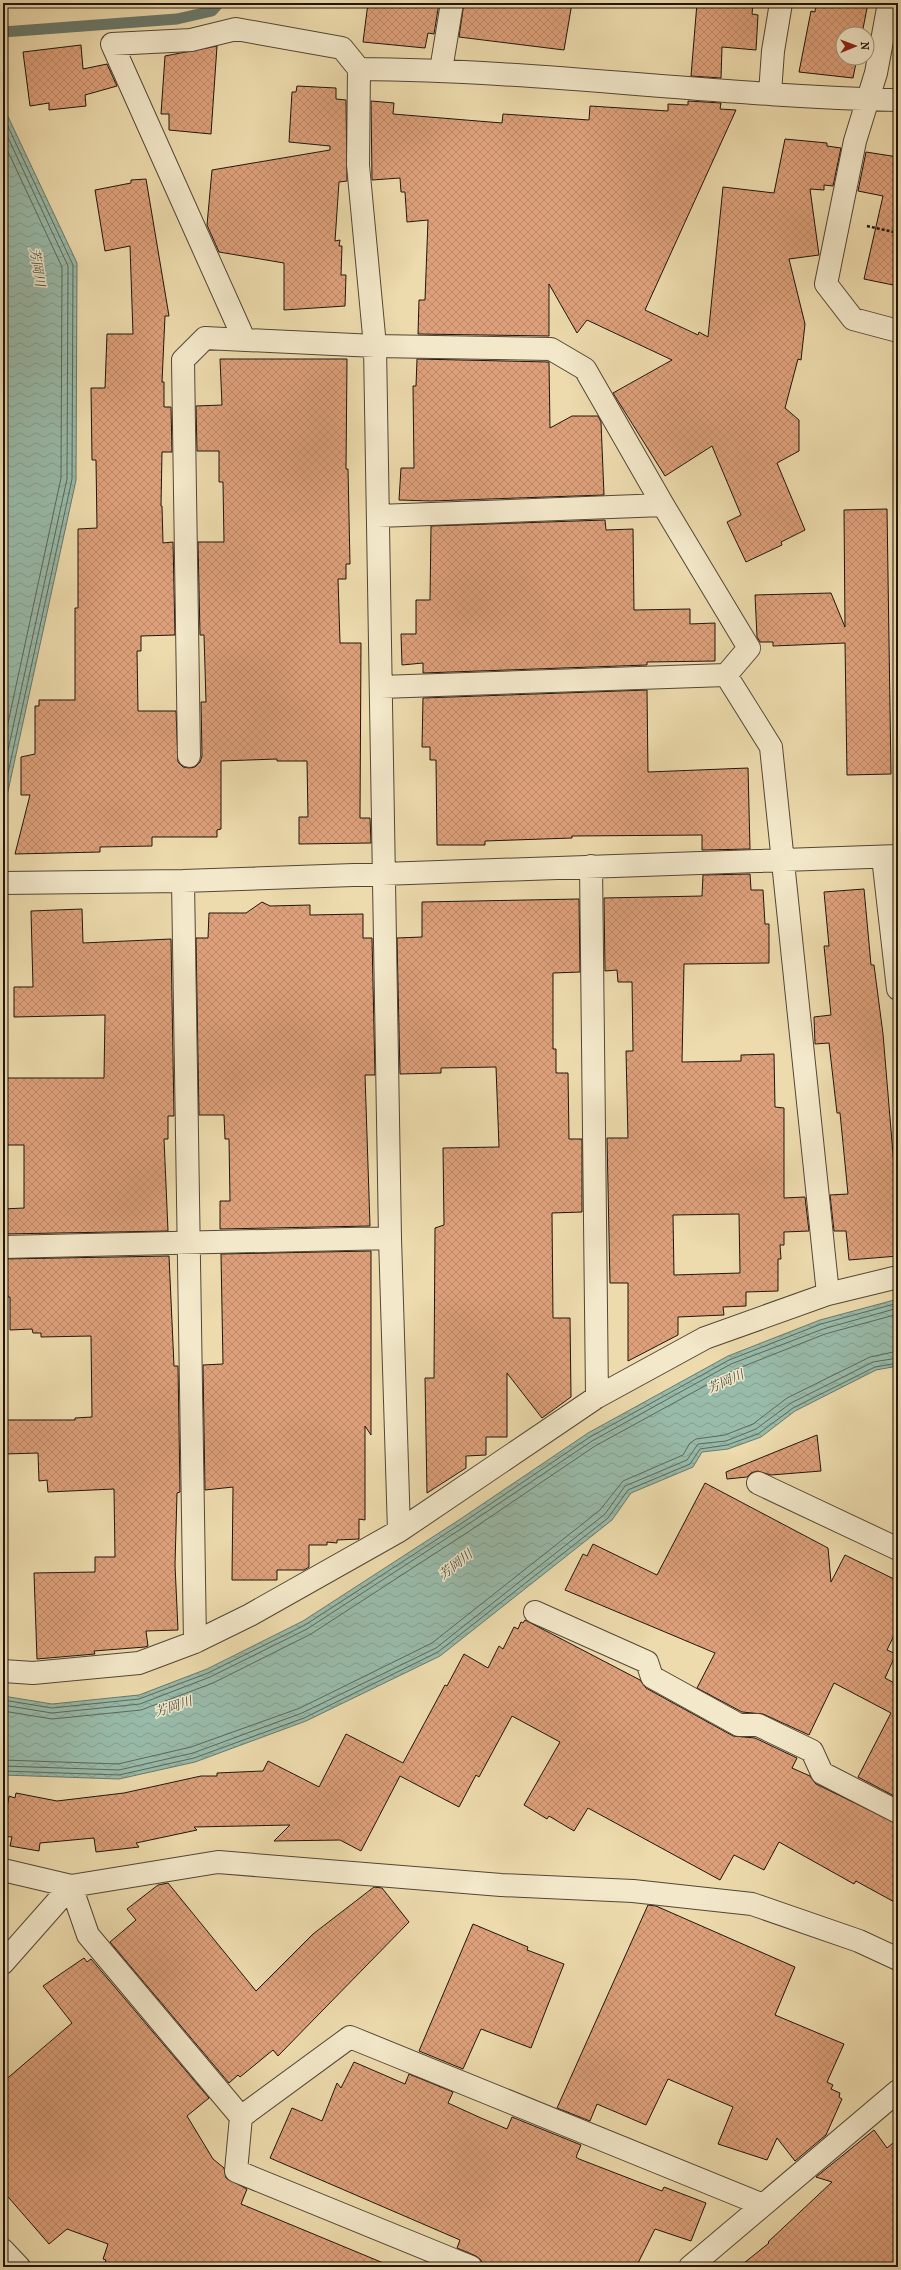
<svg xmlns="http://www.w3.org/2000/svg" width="901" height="2270" viewBox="0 0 901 2270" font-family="'IM FELL French Canon','Noto Serif JP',serif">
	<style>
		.water { fill: url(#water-waves); stroke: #69796c }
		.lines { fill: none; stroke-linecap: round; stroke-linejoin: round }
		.shore { stroke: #5c685c; stroke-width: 1 }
		.stream { stroke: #69796c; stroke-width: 11 }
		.building { fill: url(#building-cross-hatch); stroke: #20150e; fill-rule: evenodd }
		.minor-casing { stroke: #534636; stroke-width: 24 }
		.path { stroke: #20150e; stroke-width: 2.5; stroke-dasharray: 3 2; stroke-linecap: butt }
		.minor { stroke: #f3e8ca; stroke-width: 22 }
		.labels { text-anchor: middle; stroke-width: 3; stroke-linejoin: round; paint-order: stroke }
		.water-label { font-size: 13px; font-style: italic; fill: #4a4f45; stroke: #f3e8ca }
	</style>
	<defs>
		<pattern id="water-waves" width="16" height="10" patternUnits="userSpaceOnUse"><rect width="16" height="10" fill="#9ba"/><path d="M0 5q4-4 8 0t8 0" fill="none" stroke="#84a091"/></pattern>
		<pattern id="building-cross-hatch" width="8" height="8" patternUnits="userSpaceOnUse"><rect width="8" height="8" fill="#dda07a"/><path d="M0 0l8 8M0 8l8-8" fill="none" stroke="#bd8968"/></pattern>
	</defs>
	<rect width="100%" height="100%" fill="#eddbad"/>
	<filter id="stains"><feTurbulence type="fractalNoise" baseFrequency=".005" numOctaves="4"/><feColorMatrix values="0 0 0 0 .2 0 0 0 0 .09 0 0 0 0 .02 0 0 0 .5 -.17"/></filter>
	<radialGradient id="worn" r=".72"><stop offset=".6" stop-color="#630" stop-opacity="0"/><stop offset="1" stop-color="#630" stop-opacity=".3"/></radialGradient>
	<path class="water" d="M3 106 77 263 76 480 3 814Z
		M898 1299V1366L876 1370 795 1411 761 1437 728 1449 702 1452 693 1467 631 1493 612 1520 440 1656 306 1721 195 1762 119 1779 3 1775V1696L52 1704 139 1695 207 1669 303 1621 459 1520 588 1433 728 1356 820 1320Z"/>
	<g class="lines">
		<path class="shore" d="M3 116 73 265 72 479 3 796
			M3 127 68 266 67 479 3 773
			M3 141 62 267 61 478 3 746
			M3 1700 52 1708 139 1699 208 1673 305 1625 462 1523 590 1437 729 1360 821 1324 898 1303
			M3 1705 52 1713 140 1704 210 1677 307 1629 464 1527 592 1441 731 1364 823 1329 898 1308
			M3 1711 52 1719 141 1710 213 1683 311 1634 468 1532 595 1446 734 1370 825 1334 898 1314
			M3 1760 118 1764 191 1747 300 1708 432 1643 600 1510 623 1481 683 1455 690 1443 696 1439 725 1435 753 1424 787 1398 870 1357 898 1351
			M3 1766 119 1770 193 1753 302 1713 436 1648 605 1514 625 1486 687 1460 698 1444 726 1441 756 1429 791 1403 873 1362 898 1358
			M3 1771 119 1775 194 1758 304 1718 438 1652 608 1518 628 1490 690 1464 700 1449 727 1445 758 1434 793 1408 875 1367 898 1363"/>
		<path class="stream" d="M3 32 177 19 212 11 219 3"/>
	</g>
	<path class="building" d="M368 3H439L434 34 428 33 425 48 363 42Z
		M464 3H572L564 50 459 37Z
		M697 3H753L752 14 758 15 756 50 722 47 721 78 691 76Z
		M816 3H868L862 34H843V58H857L853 78 799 72 811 11 815 12Z
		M81 45 83 69 107 64 117 86 85 95 86 106 49 110V103L30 106 23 52Z
		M217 46 211 134 169 130V114H161L165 56Z
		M297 86 336 88V99L346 100 347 181 339 182 335 241 340 240 339 246H342L341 275H346L345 306 284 310V263L219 252 207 225 212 170 330 150V146L289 142 292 92H296Z
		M371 101 394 103 393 114 502 123 503 114 589 120 590 106 668 111V104L688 105V101L721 103 720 109 736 110 645 310 698 335 699 332 708 337 723 187 774 193 785 139 827 143V146L841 148 833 186 824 185V190L810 189 819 255 789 259 805 324 801 360 798 359 785 408 799 420V451L777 463 805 530 781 542 782 545 746 562 727 522 741 515 712 446 665 476 613 393 672 360 587 320 577 333 549 284V336L418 334 419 300H425L428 220 407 222 405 192H401L400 178 372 180Z
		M866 152 898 157V286L864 279 883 196 858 191Z
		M146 179 169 316H165L162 382H164V407H171L172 452H162L161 506H162L163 543 173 542 175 635 141 636V651H137L138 711H176L178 762 183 767 189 768 195 767 200 762 202 756 201 702H206L204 635H200L198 542H224L223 482H219V451H197L196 406 222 405 220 359H347L346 469H348L350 564H346V579H338L340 643H361L360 818H370L371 843 299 844V817H308L307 761H277V759L221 761V829L217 830V837H152V846L100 847V852L15 854 30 795H21V757L35 754V706H39V700H75V608H78V529L97 528 96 460H92L91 388H105L107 334H133L130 246 105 251 95 190 131 183V180Z
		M417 359 549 362 550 428 572 416H598L601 422 604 495 431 501 399 500 401 468H414L413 386H416Z
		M887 509 891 774 847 775 845 643 773 646V642H760L757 637 755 595 831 593 845 627 844 510Z
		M605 520 606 530 633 529 634 610 690 609V624L715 623V661L647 662V665L423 673V663L402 665 401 634H416V600H430L431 526Z
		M647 690 648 772 748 768 750 849 702 850V835L572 836V838L485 841V845H437L436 760H430V747H422L423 698Z
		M750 874 751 890H763L765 924H769V963L684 964 682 1062 741 1061V1055L774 1054 775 1107 784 1108V1198L805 1197 809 1231 784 1232V1245H780L781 1259H778V1291L746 1292V1306L723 1307 724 1315 678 1317V1335L628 1361V1283H610L607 1138H628L626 1051H633L632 982H618L617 970 605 971 604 898 702 896 703 875ZM739 1214 740 1273 674 1275 673 1215Z
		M864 889 871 965H874L883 1034 896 1190H898V1256L849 1260 846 1231H834L830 1195 848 1194 840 1113H837L829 1043 815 1044 814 1017 831 1015 824 946H829L824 892Z
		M579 899 580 972 553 973V1049H556V1073H568L569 1139H582V1212L552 1213 553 1318H570L571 1397 542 1418 507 1373V1437H486V1455L466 1456V1468L427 1493 425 1378H434L435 1228 444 1225 443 1148 499 1147 496 1067 441 1068V1073L400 1074 397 938 422 937V902Z
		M262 902 270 906 310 905V915L363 914V938H372L375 1075H365L370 1226 220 1229V1201H230L229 1139H225L224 1115H199L196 938H208L209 913H246Z
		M82 909 83 943 171 939 174 1116H168V1139H164L168 1231 3 1234V1209L24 1208V1145H3V1078H104L105 1015 14 1017V987H33L31 911Z
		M371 1251V1435L365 1426V1520L359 1519V1539L337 1540V1543L327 1542V1545H309V1567L304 1570H277V1580H232L233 1487 205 1490 203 1365 223 1364 221 1254Z
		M169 1256 174 1366H178L180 1492 177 1493 175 1565 178 1630 146 1631 148 1646 145 1647 94 1651 95 1654 37 1659 34 1573 95 1572V1557H115L114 1489 48 1492 47 1480 39 1481 38 1453 4 1454V1420H75V1418L92 1417 91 1336 41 1337V1333H33L32 1329 10 1330V1297H3V1259Z
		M817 1435 821 1471 771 1475 757 1471 751 1473 747 1477 727 1479 726 1472Z
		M705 1483 828 1548 831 1582 845 1555 898 1581V1627L887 1650 896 1654 885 1678 898 1685V1798L858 1777 891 1713 834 1683 809 1735 763 1714 742 1712 697 1688 715 1653 565 1590 583 1554 587 1556 593 1544 657 1575Z
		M525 1620 640 1680 646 1688 733 1736 755 1738 797 1758 792 1768 810 1776 816 1784 898 1824V1904L856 1881 854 1884 779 1842 764 1870 734 1855 720 1880 588 1808 574 1831 549 1816 547 1819 524 1805 560 1742 512 1716 479 1777 476 1775 459 1807 400 1776 361 1851 340 1840 274 1841 290 1825 194 1827 197 1830 136 1843 139 1847 96 1852 94 1838 40 1843 39 1851 10 1846 12 1837 3 1836 9 1796 15 1798 16 1793 57 1801 124 1793 201 1776H217V1773L263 1771 268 1761 319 1787 346 1734 403 1763 445 1685 447 1686 464 1654 488 1668 499 1646 503 1649 514 1627 518 1629 521 1622 523 1623Z
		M168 1883 256 1991 313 1934 374 1887 382 1888 409 1922 278 2056 273 2050 240 2077 238 2075 229 2083 110 1942 136 1920 127 1909 158 1885Z
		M648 1905 656 1906 795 1967 775 2015 844 2044 827 2082 833 2085 831 2089 840 2093 839 2097 842 2099 826 2135 795 2161 777 2138 767 2160 718 2144 733 2107 668 2079 646 2125 597 2104 590 2121 557 2108Z
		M473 1924 528 1947 527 1950 564 1964 531 2048 481 2029 463 2069 419 2051Z
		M84 1958 87 1962 91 1959 209 2098 187 2116 213 2159 224 2168 226 2178 247 2189 241 2204 393 2267H103L106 2260 103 2259 108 2244 67 2229 49 2244 3 2191V2082L72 2023 43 1986Z
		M354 2062 405 2084 409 2074 453 2092 448 2103 481 2118 507 2129 512 2117 581 2145 576 2157 579 2159 662 2191 664 2187 706 2203 691 2241 655 2229 636 2267H483L481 2260 476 2256 457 2248 460 2240 270 2158 292 2108 322 2121 337 2083 341 2088Z
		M874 2130 887 2148 898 2139V2267H739L769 2243 768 2242 832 2182 816 2177Z"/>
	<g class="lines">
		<g class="minor-casing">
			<path id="minor" d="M889 3 876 73 855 141 826 284 853 319 898 331
				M359 69C539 70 718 96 898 100
				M441 70 452 3
				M770 93 773 51 781 3
				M244 339 112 44 191 40 236 29 342 48 359 69 358 165 375 346 390 1238 399 1531
				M378 516 663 505
				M726 675 771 747 828 1294
				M189 756 183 360 205 338 375 346 551 349 585 369 663 505 749 648 726 675 381 687
				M883 857 898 989
				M591 866 597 1397
				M183 881 195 1642
				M3 883 183 881 898 856
				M3 1247 390 1238
				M758 1483 898 1549
				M535 1612 647 1662 652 1677 739 1725H758L812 1751 822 1773 898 1812
				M3 1671 33 1673 139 1663 195 1642 250 1615 399 1531 597 1397 705 1338 828 1294 898 1277
				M3 1870 71 1886 218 1862 501 1885 633 1891 752 1904 859 1941 898 1959
				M71 1886 88 1935 241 2117 350 2037 763 2205
				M3 1963 71 1886
				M241 2117 236 2171 471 2267
				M3 2250 19 2267
				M690 2267 898 2091"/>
		</g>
		<path class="path" d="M867 226 898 233"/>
		<use href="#minor" class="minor"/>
	</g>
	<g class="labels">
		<g class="water-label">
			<text transform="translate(38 267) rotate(81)" y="5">芳岡川</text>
			<text transform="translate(725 1381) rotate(-24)" y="5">芳岡川</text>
			<text transform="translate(455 1564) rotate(-38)" y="5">芳岡川</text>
			<text transform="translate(173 1706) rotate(-18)" y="5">芳岡川</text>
		</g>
	</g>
	<rect width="901" height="2270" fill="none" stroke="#eddbad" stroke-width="16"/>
	<rect x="4" y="4" width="893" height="2262" fill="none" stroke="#20150e" stroke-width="2"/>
	<rect x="8" y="8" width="885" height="2254" fill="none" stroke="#20150e"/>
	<g transform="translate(855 46) rotate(89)"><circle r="19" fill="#f3e8ca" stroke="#9f947f"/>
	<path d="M0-3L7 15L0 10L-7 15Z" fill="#8f2418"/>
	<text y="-6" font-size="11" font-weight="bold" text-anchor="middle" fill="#20150e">N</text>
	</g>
	<rect width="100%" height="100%" filter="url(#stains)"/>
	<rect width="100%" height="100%" fill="url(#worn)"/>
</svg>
